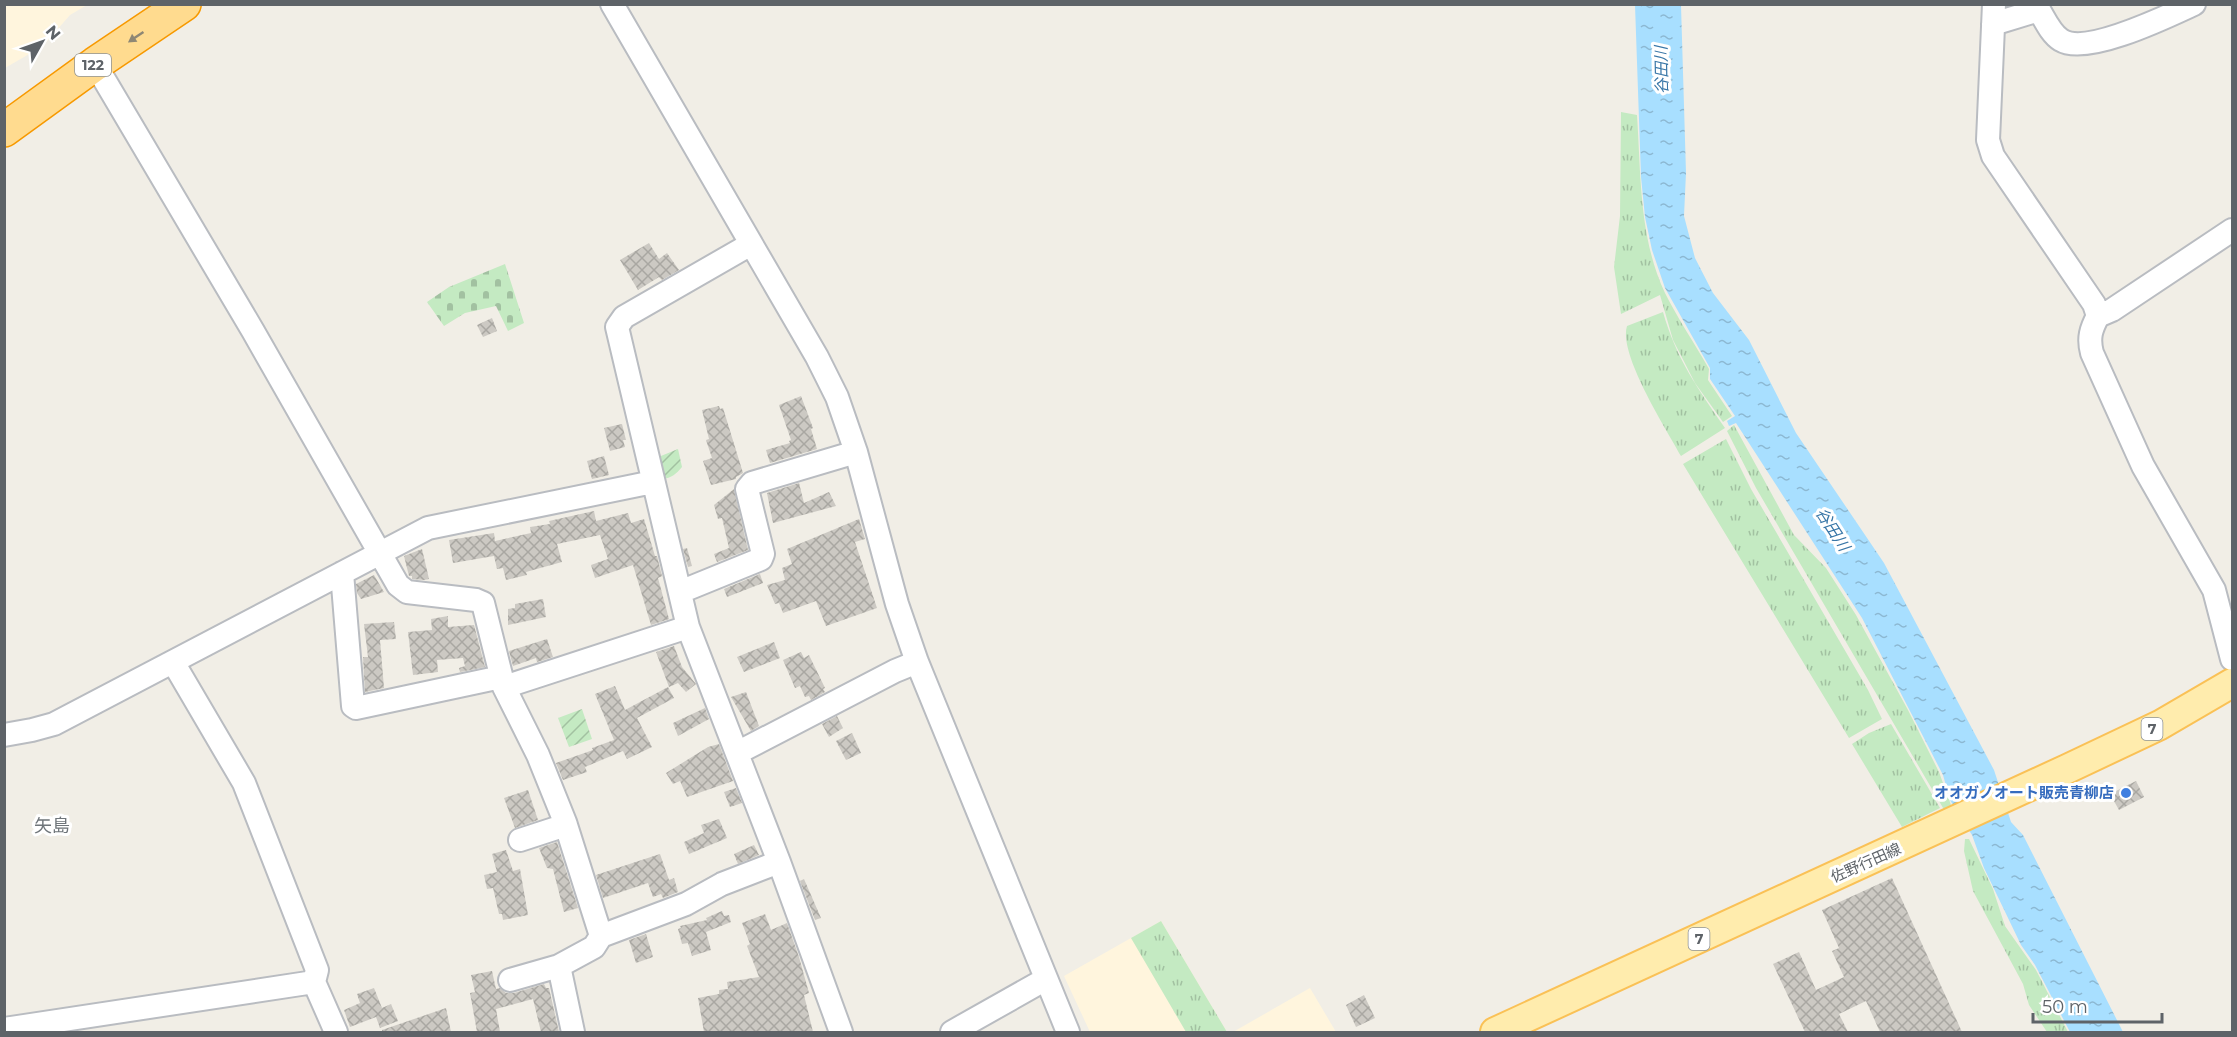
<svg xmlns="http://www.w3.org/2000/svg" width="2237" height="1037" viewBox="0 0 2237 1037" font-family="Montserrat,'Noto Sans JP',sans-serif">
	<style>
		.commercial { fill: #fff5dd }
		.grass { fill: url(#grass-tufts) }
		.cemetery { fill: url(#cemetery-stones) }
		.garden { fill: url(#garden-furrows) }
		.water { fill: url(#water-ripples) }
		.building { fill: url(#building-cross-hatch) }
		.lines { fill: none; stroke-linecap: round; stroke-linejoin: round }
		.minor-casing { stroke: #b9bcc1; stroke-width: 26 }
		.major-casing { stroke: #fac156; stroke-width: 32 }
		.highway-casing { stroke: #f79900; stroke-width: 36 }
		.minor { stroke: #fff; stroke-width: 22 }
		.major { stroke: #ffecad; stroke-width: 28 }
		.highway { stroke: #ffdb8f; stroke-width: 33 }
		.oneway { fill: #8e8774 }
		.shop-dot { fill: #3f7fe0; stroke: #fff; stroke-width: 2 }
		.labels { text-anchor: middle; stroke-width: 6; stroke-linejoin: round; paint-order: stroke }
		.shield { fill: #fff; stroke: #8e9295; stroke-width: 1.5 }
		.shield-label { font-size: 14px; font-weight: bold; fill: #5e6368 }
		.shop-label { font-size: 15px; font-weight: bold; fill: #366cbe; stroke: #fff; text-anchor: end }
		.street-label { font-size: 15px; fill: #5e6368; stroke: #fff }
		.water-label { font-size: 16px; font-style: italic; fill: #3876a7; stroke: #fff }
		.quarter-label { font-size: 18px; fill: #6f757a; stroke: #fff }
	</style>
	<defs>
		<pattern id="grass-tufts" width="24" height="20" patternUnits="userSpaceOnUse" patternTransform="scale(1.5)"><rect width="24" height="20" fill="#c4eac2"/><path d="M3 7l-1-3M5 7V3M7 7l1-3M15 17l-1-3M17 17v-4M19 17l1-3" fill="none" stroke="#a2c1a1"/></pattern>
		<pattern id="cemetery-stones" width="16" height="16" patternUnits="userSpaceOnUse" patternTransform="scale(1.5)"><rect width="16" height="16" fill="#c4eac2"/><path d="M2 7V4a2 2 0 0 1 4 0v3zM10 15v-3a2 2 0 0 1 4 0v3z" fill="#a2c1a1"/></pattern>
		<pattern id="garden-furrows" width="10" height="10" patternUnits="userSpaceOnUse" patternTransform="scale(1.5)"><rect width="10" height="10" fill="#c4eac2"/><path d="M-1 1l2-2M0 10L10 0M9 11l2-2" fill="none" stroke="#a2c1a1"/></pattern>
		<pattern id="water-ripples" width="26" height="14" patternUnits="userSpaceOnUse" patternTransform="scale(1.5)"><rect width="26" height="14" fill="#a8dfff"/><path d="M2 4q2-2 4 0t4 0M15 11q2-2 4 0t4 0" fill="none" stroke="#8cb8d2"/></pattern>
		<pattern id="building-cross-hatch" width="8" height="8" patternUnits="userSpaceOnUse" patternTransform="scale(1.5)"><rect width="8" height="8" fill="#ccc9c3"/><path d="M0 0l8 8M0 8l8-8" fill="none" stroke="#a9a7a2"/></pattern>
	</defs>
	<rect width="100%" height="100%" fill="#f1eee6"/>
	<path class="commercial" d="M4 5 5 4 87 5 70 15 43 46 5 68Z
		M1161 921 1227 1032H1090L1064 976Z
		M1310 988 1336 1032H1233Z"/>
	<path class="grass" d="M1621 112 1637 115C1641 175 1639 238 1665 293 1678 319 1695 344 1709 369L1708 380 1732 416 1723 422 1695 383 1673 340 1660 295 1621 314 1614 267 1620 216Z
		M1663 312C1676 358 1698 389 1725 428L1681 456C1667 430 1618 354 1627 326Z
		M1734 425 1794 535 1826 568 1856 615 1908 710 1939 772 1951 805 1946 813 1756 488 1727 431Z
		M1726 439 1751 489 1868 690 1882 719 1849 738 1683 464Z
		M1891 724 1940 808 1902 827 1852 744 1869 733Z
		M1965 839H1969L1993 889 2005 926 2036 970 2068 1032H2047L2029 1005 2023 984 1973 891 1964 851Z
		M1161 921 1227 1032H1186L1131 938Z"/>
	<path class="cemetery" d="M505 264 524 323 508 331 496 306 465 313 444 326 427 302 449 287Z"/>
	<path class="garden" d="M678 449 682 467C676 474 672 478 662 479L656 458Z
		M582 709 592 739 569 747 558 718Z"/>
	<path class="water" d="M1635 5H1681L1686 173 1684 216 1695 258 1713 293 1749 340 1796 433 1884 563 1994 770 2011 822 2023 835 2123 1032H2070L2035 965 2021 945 1984 868 1972 835 1950 800 1943 775 1862 618 1736 423 1729 426 1727 421 1735 416 1710 379V368L1665 288 1652 250 1645 217 1641 177Z"/>
	<path class="building" d="M649 243 659 259 667 253 679 270 662 280 659 277 638 290 620 260Z
		M492 318 497 331 483 337 477 325Z
		M801 396 813 428 811 429 817 449 770 463 766 450 790 443 789 441 791 440 779 405Z
		M719 406 720 409 723 408 743 473 736 477V479L711 485 703 461 712 458 706 440 709 439 702 410Z
		M622 424 626 440H623L625 447 610 451 604 428Z
		M604 456 609 475 592 479 587 461Z
		M799 483 804 503 829 492 836 506 773 523 767 493Z
		M734 489 748 550 717 562 714 554 729 548 722 518 718 519 714 505Z
		M594 511 596 521 628 513 631 523 644 519 655 556H657L662 576 658 578 669 619 651 625 633 565 595 578 591 565 608 559 600 535 557 544 562 562 526 572 527 575 506 580 503 568 497 569 494 556 453 563 449 540 494 533 495 541 531 533 530 527 550 524 549 521Z
		M859 519 865 539 855 542 877 608 826 626 816 601 783 613 779 603 775 604 767 585 785 580 782 568 792 564 787 549Z
		M687 548 692 566 688 567 683 549Z
		M422 549 429 579 424 580 412 579V576H409L404 556Z
		M760 574 763 583 727 597 724 589Z
		M374 575 384 592 361 599 357 593 356 584Z
		M543 599 546 617 508 625V609L515 608V604Z
		M448 616V627L474 625 485 667 460 672 459 668 465 666 463 658 437 660 438 672 413 675 408 632 432 630 431 619Z
		M394 622 396 639 380 640 384 688 365 692 363 657H368L364 624Z
		M547 639 553 657 537 662 536 658 513 666 509 651Z
		M774 642 780 658 744 672 737 657Z
		M674 646 682 667 696 684 686 692 678 683 669 687 656 652Z
		M801 652 804 658 809 655 825 688 823 689 825 692 811 700 809 696 805 697 800 686 795 688 783 660Z
		M615 686 625 710 668 687 674 698 637 718 652 747 627 759 623 751 585 767 587 772 563 780 556 763 593 750 592 748 614 740 595 694Z
		M746 692 759 726 751 731 731 697Z
		M705 708 709 719 678 736 673 723Z
		M837 716 843 728 829 737 822 724Z
		M852 733 861 753 846 760 836 741Z
		M719 744 733 781 687 797 680 781 673 784 666 773 708 747Z
		M2136 781 2144 797 2119 810 2110 794Z
		M736 788 742 803 730 807 724 792Z
		M528 790 538 820 515 828 504 798Z
		M719 819 727 838 689 854 684 842 704 833 701 825Z
		M557 842 578 908 564 912 553 869 547 868 539 848Z
		M754 845 759 855 738 864 734 854Z
		M506 850 513 871 520 869 528 915 503 920 502 914H499L493 888 487 889 484 875 497 872 492 854Z
		M660 854 669 880 674 878 678 892 663 898 661 894 653 897 648 883 603 898 596 875Z
		M1892 878 1962 1032H1880L1866 1001 1839 1014 1848 1032H1805L1773 964 1799 952 1816 990 1844 977 1832 951 1839 948 1822 910Z
		M804 879 821 918 815 920 800 881Z
		M722 911 724 916 729 915 731 922 706 932 711 950 692 956 688 943 682 944 678 929 681 928 680 926 707 920 706 918Z
		M765 914 771 930 787 923 799 957 809 993 804 995 813 1032H704L698 998 719 994V990L728 989 727 982 759 977 747 946 750 944 742 923Z
		M646 934 653 957 636 963 629 940Z
		M492 971 496 989 500 988 506 993H514L544 984 546 988H549L559 1032H541L533 999 496 1009 500 1032H477L470 993 475 992 471 975Z
		M374 988 382 1008 391 1004 398 1021 380 1028 376 1017 350 1027 344 1010 360 1003 357 994Z
		M1364 995 1375 1018 1356 1027 1346 1005Z
		M446 1008 451 1032H382V1030Z"/>
	<g class="lines">
		<g class="minor-casing">
			<path id="minor" d="M612 4 817 357 837 397 856 452 897 604 917 662 1068 1032
				M1994 4 1988 140 1993 156 2094 304 2098 316C2091 329 2088 338 2092 353L2143 466 2214 590 2232 659
				M1993 24 2039 10C2045 20 2051 34 2061 40 2086 56 2168 16 2194 4
				M95 64 253 331 398 585 407 592 476 600 483 603 504 687 538 755 565 822 601 936 594 947 559 966 573 1032
				M751 244 624 317 617 327 688 627 779 862 841 1032
				M2098 316 2112 310 2232 230
				M342 573 353 706 356 708 501 677
				M680 592 761 559 763 554 747 489 752 483 856 452
				M173 662 244 783 317 970 314 982 336 1032
				M504 687 688 627
				M4 735 32 730 54 724 428 528 653 482
				M737 753 895 671 917 662
				M520 840 566 825
				M601 936 686 904 722 884 779 862
				M510 980 559 966
				M4 1029 314 982
				M952 1032 1046 979"/>
		</g>
		<g class="major-casing">
			<path id="major" d="M1495 1032 2067 769 2160 725 2232 683"/>
		</g>
		<g class="highway-casing">
			<path id="highway" d="M4 130 95 64 184 4"/>
		</g>
		<use href="#minor" class="minor"/>
		<use href="#major" class="major"/>
		<use href="#highway" class="highway"/>
	</g>
	<defs><path id="oneway-solid" d="M-6-.8H1V-3.2L6.5 0L1 3.2V.8H-6Z" transform="scale(1.5)"/></defs>
	<use class="oneway" href="#oneway-solid" transform="translate(136 37) rotate(146)"/>
	<circle class="shop-dot" cx="2126" cy="793" r="6"/>
	<g class="labels">
		<g class="shield">
			<rect x="75" y="54" width="36" height="22" rx="4.5"/>
			<rect x="2141.5" y="718" width="21" height="22" rx="4.5"/>
			<rect x="1688.5" y="928" width="21" height="22" rx="4.5"/>
		</g>
		<g class="shield-label">
			<text x="93" y="70">122</text>
			<text x="2152" y="734">7</text>
			<text x="1699" y="944">7</text>
		</g>
		<g class="shop-label">
			<text x="2114" y="798">オオガノオート販売青柳店</text>
		</g>
		<g class="street-label">
			<text transform="translate(1866 863) rotate(-24)" y="5">佐野行田線</text>
		</g>
		<g class="water-label">
			<text transform="translate(1661 70) rotate(-91)" y="6">谷田川</text>
			<text transform="translate(1833 529) rotate(57)" y="6">谷田川</text>
		</g>
		<g class="quarter-label">
			<text x="52" y="832">矢島</text>
		</g>
	</g>
	<rect width="2237" height="1037" fill="none" stroke="#5e6368" stroke-width="12"/>
	<g transform="translate(42 42) rotate(50)" stroke="#ffffff" stroke-width="4.5" paint-order="stroke">
	<path d="M0-4.5L10 22L0 15L-10 22Z" fill="#5e6368"/>
	<text y="-9" font-size="16" font-weight="bold" text-anchor="middle" fill="#5e6368">N</text>
	</g>
	<path d="M2033 1013v9h129v-9" fill="none" stroke="#5e6368" stroke-width="3"/>
	<text x="2042" y="1013" font-size="18" fill="#5e6368" stroke="#ffffff" stroke-width="4.5" paint-order="stroke">50 m</text>
</svg>
